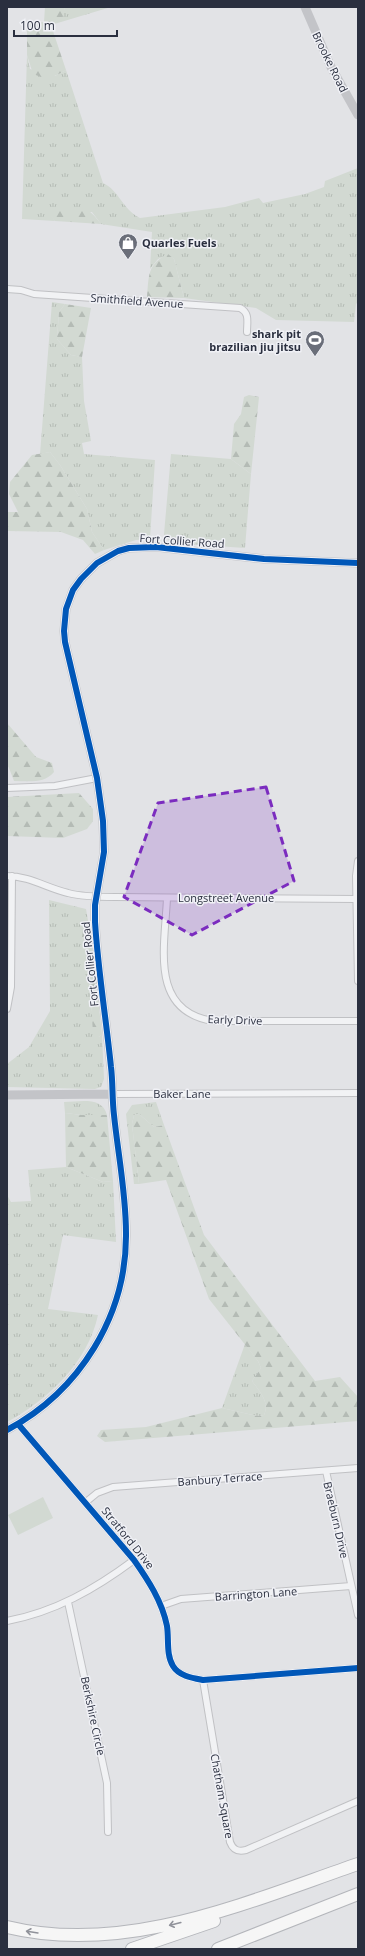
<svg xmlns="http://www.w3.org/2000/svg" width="365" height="1956" viewBox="0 0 365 1956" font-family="'Open Sans',sans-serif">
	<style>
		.grass { fill: url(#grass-tufts) }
		.forest { fill: url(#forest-firs) }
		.pitch { fill: #d2d9d2 }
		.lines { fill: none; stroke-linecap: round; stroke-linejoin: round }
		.street-casing { stroke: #c0c1c4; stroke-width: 8 }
		.highway-casing { stroke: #b4b6bb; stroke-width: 14 }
		.street { stroke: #f1f2f4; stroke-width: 6 }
		.secondary { stroke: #c3c4c8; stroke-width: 9 }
		.highway { stroke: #f6f6f6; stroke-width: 12 }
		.cycleway-casing { stroke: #f0f1f6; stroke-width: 8 }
		.cycleway { stroke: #0057b8; stroke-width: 6 }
		.oneway { stroke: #90929a }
		.marked { fill: #7b2cbf; fill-opacity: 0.2; stroke: #7b2cbf; stroke-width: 3; stroke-dasharray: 8 5; stroke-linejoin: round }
		.labels { text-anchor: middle; stroke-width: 3; stroke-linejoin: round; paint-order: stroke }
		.street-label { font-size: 11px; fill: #2a2f3f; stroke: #f0f1f6 }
		.poi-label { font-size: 11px; font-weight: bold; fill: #2a2f3f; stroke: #f0f1f6; text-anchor: start }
	</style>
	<defs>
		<pattern id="grass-tufts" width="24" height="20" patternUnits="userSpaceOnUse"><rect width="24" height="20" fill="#d2d9d2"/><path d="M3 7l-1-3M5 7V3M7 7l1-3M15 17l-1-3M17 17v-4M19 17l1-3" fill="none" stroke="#b4bbb5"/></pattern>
		<pattern id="forest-firs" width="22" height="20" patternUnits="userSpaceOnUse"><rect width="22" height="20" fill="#d2d9d2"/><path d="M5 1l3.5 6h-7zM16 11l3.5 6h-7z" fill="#b4bbb5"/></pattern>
	</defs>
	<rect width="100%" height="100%" fill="#e2e3e6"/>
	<path class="grass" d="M65 7H111L51 25 62 16Z
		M27 55 30 69 55 76 66 70 103 183C119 190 122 209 140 218L225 207 259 198 263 203 305 194 324 187 325 181 358 168V302L356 304 354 322 276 320 256 308 184 298 174 259 168 255 158 259 150 269 152 232 101 224 92 212 50 214 55 221 22 219Z
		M52 302 65 304 59 312 57 339 71 355 82 357 84 401 91 441 82 443 84 454 155 460 150 539 136 540 104 550 92 532 87 509 60 465 50 452 40 454Z
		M171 454 231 459 251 474 245 548 171 543 164 534Z
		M49 900 86 909 90 932 87 931 82 937 88 955 91 1008 99 1037 102 1034 104 1079 101 1087 95 1089 7 1087V1064L29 1047 50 1011Z
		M64 1102C80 1102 102 1096 107 1115H82L65 1113Z
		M156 1102 164 1125 154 1127 139 1114 134 1115 132 1124 139 1184H134L126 1114 132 1105Z
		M66 1167 103 1182 113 1181 116 1242 63 1235 48 1309 98 1315C88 1362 48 1400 7 1422V1195L11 1202 31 1201 28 1170Z
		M245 1344 258 1361 261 1368 252 1381C260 1392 270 1402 264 1415L257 1416 222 1408Z"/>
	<path class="forest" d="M45 7H65L63 16 51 25 66 70C52 78 48 80 33 74L27 55V24L44 22Z
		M63 207C83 208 88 206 101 224L55 221 49 214 50 210Z
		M168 254 174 259 184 298 147 297C149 276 147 264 168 254Z
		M65 304 91 308 82 357 71 355 57 339 59 312Z
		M249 395 259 397 251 474 231 459 234 424 241 414 244 397Z
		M50 452 60 465 87 509 92 532 104 550 95 554 83 540 61 532 7 531V512H18L9 494 10 482 32 455Z
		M7 723 36 757 52 763 54 772C44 784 29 781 14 781L7 763Z
		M79 793 93 809V821L87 829 63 838 7 836V797Z
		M83 931H88L91 937 102 1034 99 1037 93 1033 88 955 82 937Z
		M65 1113 82 1115H107L113 1181 103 1182 66 1167Z
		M139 1114 154 1127 164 1125 204 1235 315 1381 340 1377 358 1397V1421L105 1442 97 1436 101 1430 146 1427 222 1408 257 1416 264 1415C270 1402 260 1392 252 1381L261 1368 258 1361 209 1299 166 1180 139 1184 132 1124 134 1115Z"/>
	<path class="pitch" d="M43 1497 53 1518 18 1535 8 1515Z"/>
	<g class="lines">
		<g class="street-casing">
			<path id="street" d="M7 289 21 290 34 294 240 308C250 313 247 322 247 332
				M7 788 55 786 97 778
				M358 861 356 876 358 981
				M7 876C29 876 47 888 68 893 83 897 99 897 115 897L356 899
				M167 898C165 946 149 1011 213 1021H358
				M7 1009 11 987 12 876
				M112 1094 358 1093
				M18 1424 134 1560C148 1580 162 1601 167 1626 169 1639 166 1655 173 1666 179 1676 192 1678 203 1680L358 1668
				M326 1471 358 1615
				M86 1502 97 1493 113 1487 358 1468
				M68 1602 107 1783 108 1832
				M161 1606 181 1599 351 1586
				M7 1621C55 1612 95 1589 134 1560
				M203 1680 230 1842C233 1850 238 1852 246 1850L358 1801"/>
		</g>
		<g class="highway-casing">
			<path id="highway" d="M7 1927C126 1956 247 1902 358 1864
				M132 1949 214 1921
				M218 1949 358 1894"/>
		</g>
		<use href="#street" class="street"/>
		<path class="secondary" d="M305 7 331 67 358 115
			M7 1095 112 1094
			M7 1430C80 1391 127 1315 126 1233 126 1193 118 1154 114 1115 112 1099 113 1083 111 1067 106 1018 98 970 95 922V905L104 852 103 821 97 778 65 642 64 631 66 609 73 590 81 579 97 563 118 551 129 548 156 547 264 559 358 563"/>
		<use href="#highway" class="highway"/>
		<g class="cycleway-casing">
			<path id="cycleway" d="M18 1424 134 1560C148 1580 162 1601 167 1626 169 1639 166 1655 173 1666 179 1676 192 1678 203 1680L358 1668
				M7 1430C80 1391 127 1315 126 1233 126 1193 118 1154 114 1115 112 1099 113 1083 111 1067 106 1018 98 970 95 922V905L104 852 103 821 97 778 65 642 64 631 66 609 73 590 81 579 97 563 118 551 129 548 156 547 264 559 358 563"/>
		</g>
		<use href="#cycleway" class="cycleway"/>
	</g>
	<defs><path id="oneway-shaft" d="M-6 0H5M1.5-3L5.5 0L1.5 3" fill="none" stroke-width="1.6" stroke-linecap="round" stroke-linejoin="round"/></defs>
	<g class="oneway">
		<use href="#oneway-shaft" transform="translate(175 1924) rotate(166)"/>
		<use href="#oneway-shaft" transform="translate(32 1932) rotate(-171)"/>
	</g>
	<path class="marked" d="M266 787 294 881 192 935 124 897 158 803Z"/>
	<defs>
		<g id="shop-pin" transform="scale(1)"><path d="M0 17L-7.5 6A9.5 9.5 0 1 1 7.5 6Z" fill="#6a6e79" stroke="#f0f1f6"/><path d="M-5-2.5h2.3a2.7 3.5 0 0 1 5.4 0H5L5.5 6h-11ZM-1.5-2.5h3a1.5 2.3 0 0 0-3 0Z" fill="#fff"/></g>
		<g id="stadium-pin" transform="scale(1)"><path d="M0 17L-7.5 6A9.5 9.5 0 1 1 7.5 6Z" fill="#6a6e79" stroke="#f0f1f6"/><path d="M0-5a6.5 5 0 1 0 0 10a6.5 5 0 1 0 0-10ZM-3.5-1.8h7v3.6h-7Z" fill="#fff"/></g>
	</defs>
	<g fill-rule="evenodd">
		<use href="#shop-pin" x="128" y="243"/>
		<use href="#stadium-pin" x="315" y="340"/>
	</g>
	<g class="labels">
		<g class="street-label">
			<text transform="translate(330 62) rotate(64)" y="4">Brooke Road</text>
			<text transform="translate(137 301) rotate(4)" y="4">Smithfield Avenue</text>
			<text transform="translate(182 541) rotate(4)" y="4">Fort Collier Road</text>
			<text x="226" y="902">Longstreet Avenue</text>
			<text transform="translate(90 964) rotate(-96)" y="4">Fort Collier Road</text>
			<text transform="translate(235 1020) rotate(2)" y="4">Early Drive</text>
			<text x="182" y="1098">Baker Lane</text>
			<text transform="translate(220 1479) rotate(-4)" y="4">Banbury Terrace</text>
			<text transform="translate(336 1520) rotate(77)" y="4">Braeburn Drive</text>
			<text transform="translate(128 1538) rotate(51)" y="4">Stratford Drive</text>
			<text transform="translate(256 1594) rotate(-4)" y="4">Barrington Lane</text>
			<text transform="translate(93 1716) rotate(78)" y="4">Berkshire Circle</text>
			<text transform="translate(222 1796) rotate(80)" y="4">Chatham Square</text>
		</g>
		<g class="poi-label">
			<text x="142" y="247">Quarles Fuels</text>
			<text x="301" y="338" text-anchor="end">shark pit<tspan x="301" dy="13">brazilian jiu jitsu</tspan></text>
		</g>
	</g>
	<rect width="365" height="1956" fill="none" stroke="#2a2f3f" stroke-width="16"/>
	<path d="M14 30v6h103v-6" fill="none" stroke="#2a2f3f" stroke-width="2"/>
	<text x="20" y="30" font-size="12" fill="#2a2f3f" stroke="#f0f1f6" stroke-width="3" paint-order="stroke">100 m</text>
</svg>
